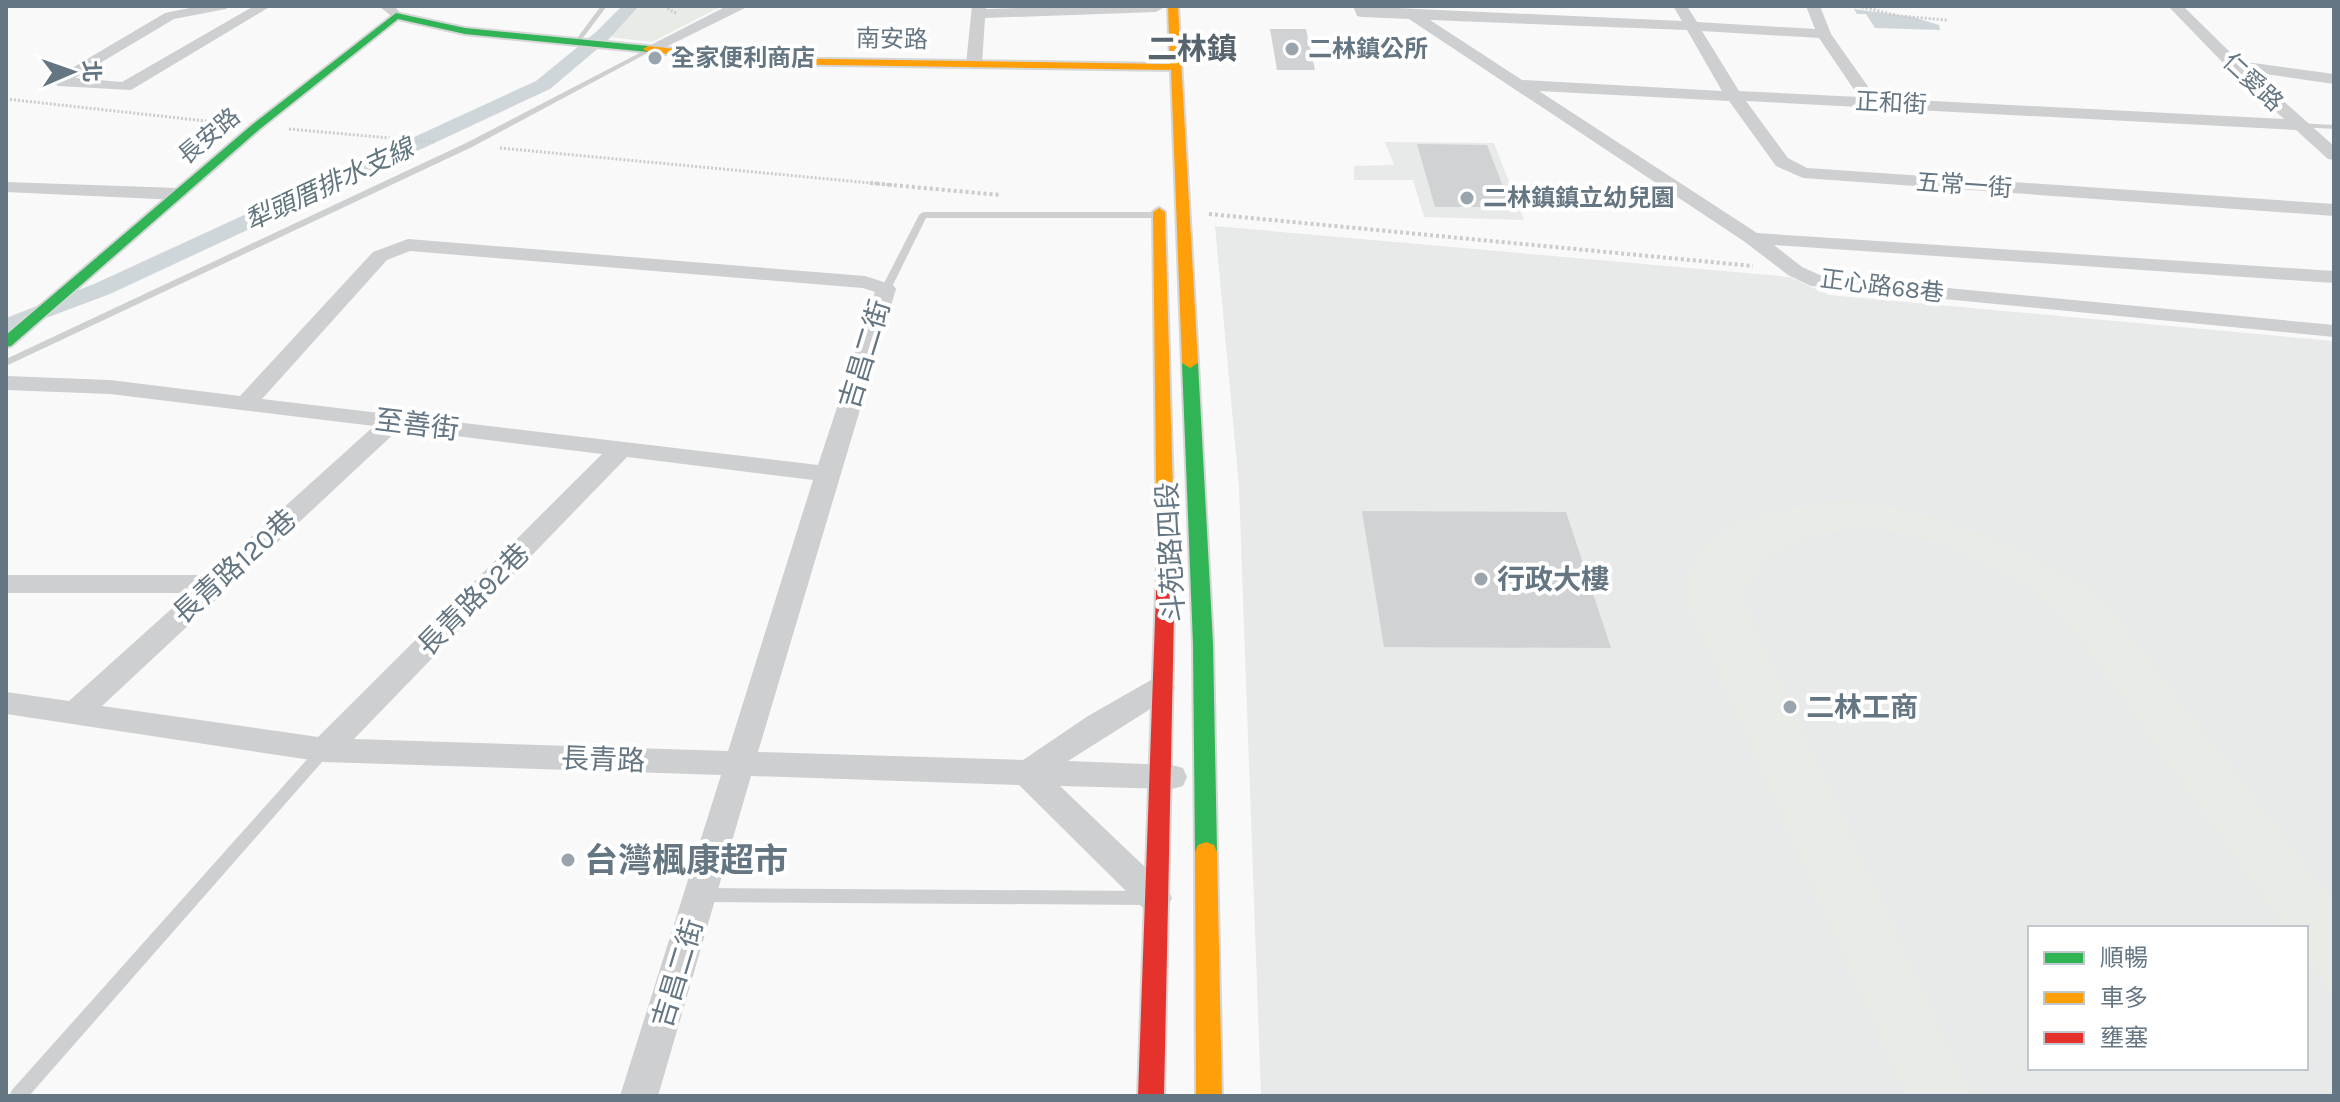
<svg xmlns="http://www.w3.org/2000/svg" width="2340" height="1102" viewBox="0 0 2340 1102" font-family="Karla,'Noto Sans TC',sans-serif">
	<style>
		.built { fill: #e8e9e9; fill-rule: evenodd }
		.green { fill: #e8ebe6 }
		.water { fill: #ced6d9 }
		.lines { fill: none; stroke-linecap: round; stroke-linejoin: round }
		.canal { fill: #ced6d9; fill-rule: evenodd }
		.building { fill: #d0d2d3 }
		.fast-casing { stroke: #d5d6d7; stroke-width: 4 }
		.slow-casing { stroke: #d5d6d7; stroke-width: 4 }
		.jam-casing { stroke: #d5d6d7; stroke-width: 4 }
		.path-far1 { stroke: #cbcccd; stroke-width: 3; stroke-dasharray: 2 2; stroke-linecap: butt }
		.path { stroke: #cbcccd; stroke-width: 4; stroke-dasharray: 3 3; stroke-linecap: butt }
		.lane { fill: #cecfd0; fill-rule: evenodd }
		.street { fill: #cecfd0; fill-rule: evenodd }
		.fast { fill: #30b455; fill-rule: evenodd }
		.slow { fill: #ff9f0a; fill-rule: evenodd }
		.jam { fill: #e5322d; fill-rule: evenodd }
		.poi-dot { fill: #99a4ac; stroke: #fff; stroke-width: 3 }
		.labels { text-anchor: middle; stroke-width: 8; stroke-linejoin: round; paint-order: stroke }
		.far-street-label { font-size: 24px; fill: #657683; stroke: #fff }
		.far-poi-label { font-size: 24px; font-weight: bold; fill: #657683; stroke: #fff; text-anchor: start }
		.far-water-label { font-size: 26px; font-style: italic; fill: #60757c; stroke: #fff }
		.street-label { font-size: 28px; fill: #657683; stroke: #fff }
		.poi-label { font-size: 28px; font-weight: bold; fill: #657683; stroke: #fff; text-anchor: start }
		.far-district-label { font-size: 30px; font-weight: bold; fill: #57646e; stroke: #fff }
		.near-poi-label { font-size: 34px; font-weight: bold; fill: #657683; stroke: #fff; text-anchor: start }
	</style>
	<rect width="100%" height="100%" fill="#f9f9f9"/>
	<path class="built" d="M1385 142 1494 143 1524 220 1424 217 1413 180H1354V166L1394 165Z
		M1215 226 1790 277 1829 295 2334 341V1096H1261L1239 487ZM2030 928H2306V1068H2030Z"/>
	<path class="green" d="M638 6H722L652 42 609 37Z
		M1842 500C1948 512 2015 542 2104 600L2334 902V998L2306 958V928H2285L2065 617 2026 586 1970 556 1927 540 1868 527 1802 538 1767 559 1742 597 1972 1096H1906L1688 605C1690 593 1689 578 1692 567 1705 519 1800 505 1842 500Z"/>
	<path class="water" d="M1854 9 1913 17 1939 25 1940 30 1875 28 1866 14H1857Z"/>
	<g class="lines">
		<path class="canal" d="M622 6H639L608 40 550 89 110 294 6 333V318L94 284 536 81 596 32Z"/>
	</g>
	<path class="building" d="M1270 29H1306L1315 70H1277Z
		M1417 144 1487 145 1511 207H1435Z
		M1362 511 1566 512 1611 648 1384 647Z"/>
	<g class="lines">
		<g class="fast-casing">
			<path id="fast" d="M396 13 465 28 648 46 653 49 648 52 465 34 398 19 261 128 11 346 6 347V335L253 124Z
				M1190 358 1198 363 1213 644 1217 852 1214 859 1206 862 1198 859 1195 852 1193 644 1182 363Z"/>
		</g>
		<g class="slow-casing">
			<path id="slow" d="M1168 6H1178L1198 363 1190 368 1182 363 1171 70 762 64 648 52 643 49 648 46 762 58 1170 64Z
				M1159 208 1165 212 1175 565 1166 571 1157 565 1153 212Z
				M1206 842 1214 845 1217 852 1222 1096H1196L1195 852 1198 845Z"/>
		</g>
		<g class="jam-casing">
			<path id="jam" d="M1166 559 1175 565 1164 1096H1138L1157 565Z"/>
		</g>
		<path class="path-far1" d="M664 6 677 14
			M1858 6 1899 16 1947 20
			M6 99 224 123
			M289 129 435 142
			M500 148 892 185"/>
		<path class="path" d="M870 183 1000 195
			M1209 214 1753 266"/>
		<path class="lane" d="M112 6H148L145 8H115Z
			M601 6H607L579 43H575V41Z
			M653 46 657 48 655 49 472 147 6 366V359L466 143Z
			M2298 123 2334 125V129L2301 127 2297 125Z
			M923 212H1159L1163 215 1159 218H926L891 289 886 292 883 291 881 289 919 215Z
			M324 744 329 746 331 750 329 754 29 1096H9L12 1090 319 746Z
			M701 888 1146 891 1151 893 1154 898 1151 903 1146 905 701 902 696 900 693 895 696 890Z"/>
		<path class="street" d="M199 6H228L226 9 174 19 75 78 122 82 254 6H271L131 90 58 86 50 81 165 13Z
			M379 6H394L403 16 396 20Z
			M727 6H749L658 51 653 53 645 48Z
			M972 6H986V9L1087 6 1163 8 1156 12 985 18 982 64 974 69 966 64Z
			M1353 6 1682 21 1673 6H1687L1697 22 1815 29 1806 6H1820L1831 34 1876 98 2284 119 2228 68 2168 6H2183L2239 61 2334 74V84L2251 72 2334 146V160L2328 159 2296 130 1746 101 1788 158 1807 168 2334 204V216L1803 178 1776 166 1729 101 1539 91 1757 233 2334 271V283L1774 245 1802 267 1822 276 2334 325V337L1811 286 1788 275 1745 242 1409 19 1362 17 1357 16ZM1430 20 1687 30 1722 91 1522 80ZM1702 31 1819 38 1859 97 1739 91Z
			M6 182 178 188 187 194 178 200 6 192Z
			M408 239 865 276 893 285 896 289 758 752 1023 760 1088 716 1151 680 1161 677 1171 680 1175 688 1171 696 1068 761 1172 765 1183 768 1187 777 1183 786 1172 789 1060 786 1167 888 1172 898 1167 908 1155 913 1143 908 1019 785 751 776 658 1096H620L721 775 324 762 6 714V692L69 701 189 593H6V575H209L374 426 110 394 6 390V376L110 380 240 396 373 252ZM410 251 863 288 875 292 818 465 262 399 387 260ZM399 429 602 454 318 737 102 706ZM627 457 813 480 728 751 354 739Z"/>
		<use href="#fast" class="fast"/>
		<use href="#slow" class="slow"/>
		<use href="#jam" class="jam"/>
	</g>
	<g class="poi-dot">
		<circle cx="1292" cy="49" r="8"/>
		<circle cx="655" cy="58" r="8"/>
		<circle cx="1467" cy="198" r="8"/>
		<circle cx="1481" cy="579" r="8"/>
		<circle cx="1790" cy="707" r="8"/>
		<circle cx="568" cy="860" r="8"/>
	</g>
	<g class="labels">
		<g class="far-street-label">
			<text transform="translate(892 39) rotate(1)" y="8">南安路</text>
			<text transform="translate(2253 82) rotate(43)" y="8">仁愛路</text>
			<text transform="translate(1891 103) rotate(3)" y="8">正和街</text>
			<text transform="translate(209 136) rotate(-40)" y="8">長安路</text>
			<text transform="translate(1964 185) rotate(4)" y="8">五常一街</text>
			<text transform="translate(1882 286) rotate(7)" y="8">正心路68巷</text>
		</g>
		<g class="far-poi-label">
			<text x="1308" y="57">二林鎮公所</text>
			<text x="671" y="66">全家便利商店</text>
			<text x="1483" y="206">二林鎮鎮立幼兒園</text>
		</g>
		<g class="far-water-label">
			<text transform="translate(329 184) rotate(-25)" y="9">犁頭厝排水支線</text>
		</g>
		<g class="street-label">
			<text transform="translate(864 354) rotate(-73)" y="10">吉昌二街</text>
			<text transform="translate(417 424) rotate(7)" y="10">至善街</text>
			<text transform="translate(1170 552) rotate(-93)" y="10">斗苑路四段</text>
			<text transform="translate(234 566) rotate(-42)" y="10">長青路120巷</text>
			<text transform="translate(473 599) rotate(-45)" y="10">長青路92巷</text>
			<text transform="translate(603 759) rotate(2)" y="10">長青路</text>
			<text transform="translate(677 973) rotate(-73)" y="10">吉昌二街</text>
		</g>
		<g class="poi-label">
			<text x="1497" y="589">行政大樓</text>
			<text x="1806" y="717">二林工商</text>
		</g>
		<g class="far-district-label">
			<text x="1192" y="59">二林鎮</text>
		</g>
		<g class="near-poi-label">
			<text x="584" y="872">台灣楓康超市</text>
		</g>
	</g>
	<rect width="2340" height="1102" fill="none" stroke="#657683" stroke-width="16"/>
	<rect x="2028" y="926" width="280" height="144" fill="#ffffff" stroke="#c1c8cd" stroke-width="2"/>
	<rect x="2044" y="952" width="40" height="12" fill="#30b455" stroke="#c1c8cd" stroke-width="2"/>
	<text x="2100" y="966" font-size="24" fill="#657683">順暢</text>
	<rect x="2044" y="992" width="40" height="12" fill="#ff9f0a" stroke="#c1c8cd" stroke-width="2"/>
	<text x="2100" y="1006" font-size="24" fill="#657683">車多</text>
	<rect x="2044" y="1032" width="40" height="12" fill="#e5322d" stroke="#c1c8cd" stroke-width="2"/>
	<text x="2100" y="1046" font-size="24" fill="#657683">壅塞</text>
	<g transform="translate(72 72) rotate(88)" stroke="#ffffff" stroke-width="6" paint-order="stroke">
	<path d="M0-6L14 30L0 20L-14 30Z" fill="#657683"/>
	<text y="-12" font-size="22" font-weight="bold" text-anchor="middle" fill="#657683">北</text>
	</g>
</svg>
